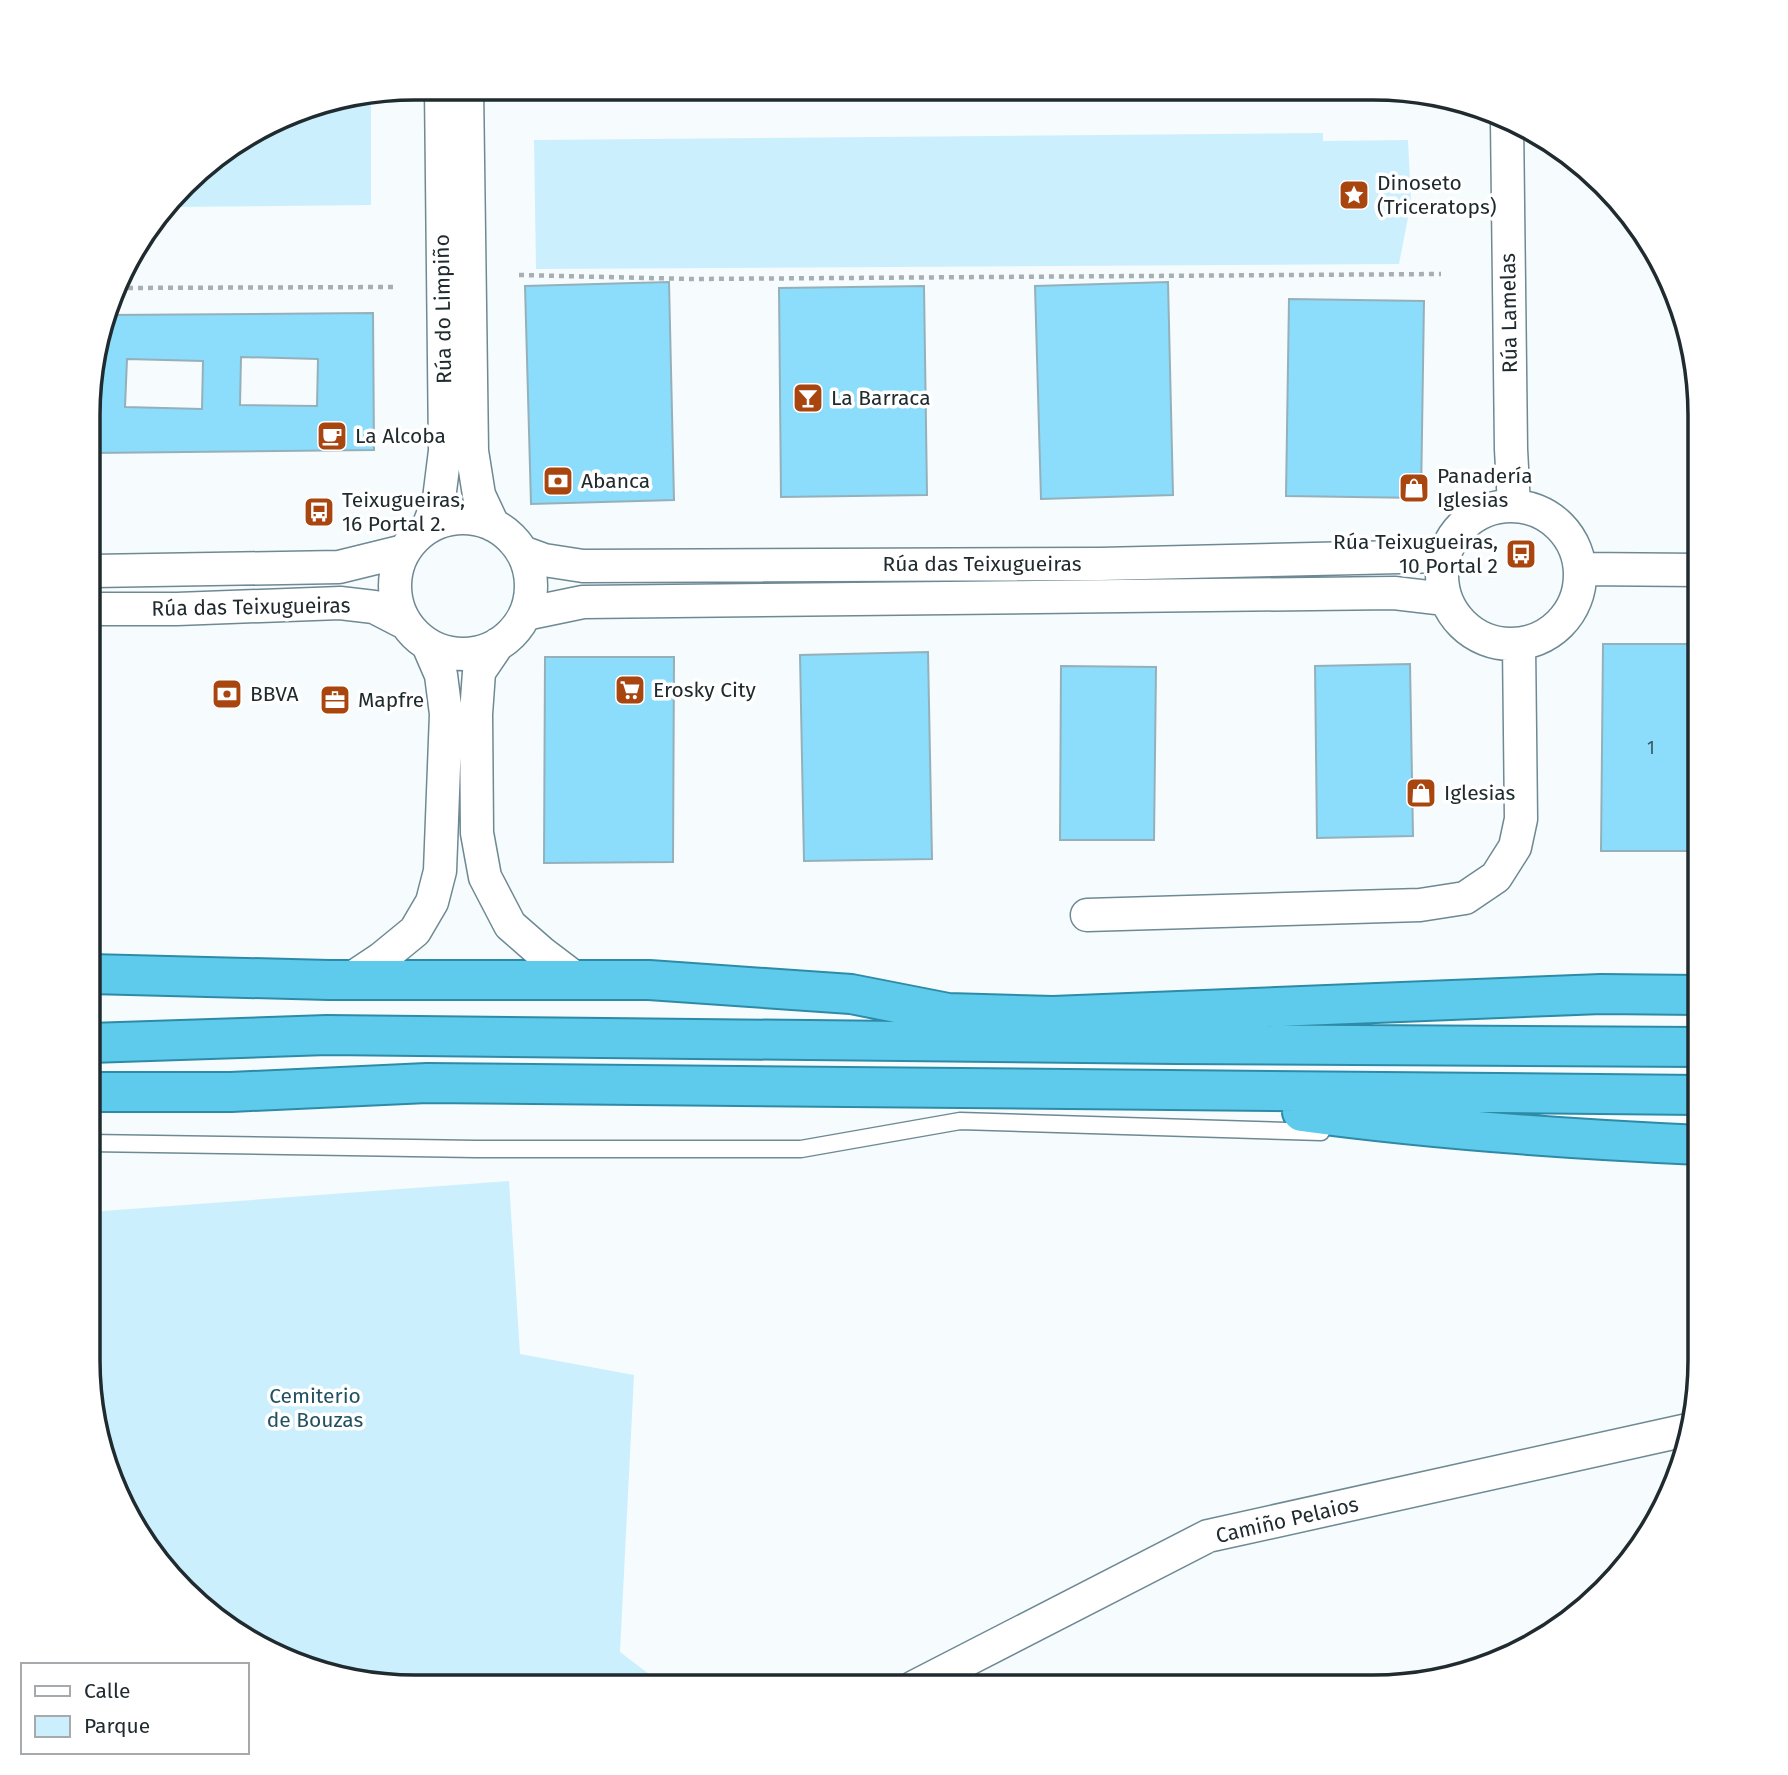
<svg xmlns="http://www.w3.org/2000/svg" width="1788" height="1775" viewBox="0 0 1788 1775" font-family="'Fira Sans',sans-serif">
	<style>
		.green { fill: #cceffd }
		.building { fill: #8bddfb; stroke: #94b0bb; stroke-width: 2; fill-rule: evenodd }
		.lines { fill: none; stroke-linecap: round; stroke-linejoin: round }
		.service-casing { stroke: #6e8993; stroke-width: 19 }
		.minor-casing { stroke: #6e8993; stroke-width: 35 }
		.trunk-casing { stroke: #2e8ba7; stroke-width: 42 }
		.path { stroke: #a8afb2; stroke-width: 4.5; stroke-dasharray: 5 5; stroke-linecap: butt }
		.service { stroke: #fff; stroke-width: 16 }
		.minor { stroke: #fff; stroke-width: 32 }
		.trunk { stroke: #5ecbec; stroke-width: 38 }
		.labels { text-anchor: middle; stroke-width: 7; stroke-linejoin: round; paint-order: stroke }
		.number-label { font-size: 18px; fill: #3b5862 }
		.poi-label { font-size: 21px; fill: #202b2f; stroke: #fff; text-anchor: start }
		.street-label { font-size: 21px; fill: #202b2f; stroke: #fff }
		.park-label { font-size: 21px; fill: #225161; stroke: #fff }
		.rim { fill: none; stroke: #202b2f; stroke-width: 3.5 }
	</style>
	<rect width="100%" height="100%" fill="#f6fbfe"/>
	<path class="green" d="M371 95V205L168 207 199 168 309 105Z
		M1323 133V141L1408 140 1411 202 1399 264 536 269 534 140Z
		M509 1181 520 1354 634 1375 620 1652 666 1687H394L270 1654 155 1559 105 1466 88 1381 89 1212Z"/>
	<path class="building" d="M669 282 674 500 531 504 525 286Z
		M1168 282 1173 495 1041 499 1035 286Z
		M924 286 927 495 781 497 779 288Z
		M1289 299 1424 301 1421 498 1286 496Z
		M373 313 374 450 93 453 94 351 107 315ZM241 357 318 359 317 406 240 405ZM127 359 203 361 202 409 125 407Z
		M1603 644H1700V851H1601Z
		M928 652 932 859 804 861 800 655Z
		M545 657H674L673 862 544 863Z
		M1410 664 1413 836 1317 838 1315 666Z
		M1061 666 1156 667 1154 840H1060Z"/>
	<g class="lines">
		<g class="service-casing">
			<path id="service" d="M89 1143 476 1149H801L960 1121 1321 1132"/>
		</g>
		<g class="minor-casing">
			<path id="minor" d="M467 88 472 451 479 495 493 525
				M1507 121 1511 449 1514 506
				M1442 575a69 69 0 1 1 138 0a69 69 0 1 1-138 0Z
				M395 586a68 68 0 1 1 136 0a68 68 0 1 1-136 0Z
				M428 527 439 499 445 451 441 88
				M522 552 544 560 583 566 1100 564 1444 556
				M1580 569 1700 570
				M93 571 339 567 404 551
				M92 609H177L340 603 374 607 405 623
				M525 614 583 602 1394 593 1445 599
				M498 644 479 672 476 714 477 833 485 877 510 925 542 953 575 978
				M1087 915 1420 905 1465 898 1496 877 1515 847 1521 819 1519 644
				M349 980 382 958 415 931 432 902 440 871 446 714 441 675 428 645
				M914 1687 1208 1536 1687 1430"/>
		</g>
		<g class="trunk-casing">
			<path id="trunk" d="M90 974 329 980H649L851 994 948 1013 1053 1016 1601 994 1700 995
				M90 1043 327 1035 1176 1044 1700 1047
				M90 1092H231L427 1083 1700 1095
				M1302 1112C1434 1130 1567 1139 1700 1145"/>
		</g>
		<path class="path" d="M519 275 691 279 1441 274
			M118 288 393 287"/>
		<use href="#service" class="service"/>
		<use href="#minor" class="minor"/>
		<use href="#trunk" class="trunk"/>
	</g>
	<defs>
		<g id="sight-square" transform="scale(1.575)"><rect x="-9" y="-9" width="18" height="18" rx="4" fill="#a94610" stroke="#fff"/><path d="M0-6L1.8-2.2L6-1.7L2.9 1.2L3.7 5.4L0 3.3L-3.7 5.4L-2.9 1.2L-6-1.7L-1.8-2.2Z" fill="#fff"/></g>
		<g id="bar-square" transform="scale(1.575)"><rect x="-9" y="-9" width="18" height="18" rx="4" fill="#a94610" stroke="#fff"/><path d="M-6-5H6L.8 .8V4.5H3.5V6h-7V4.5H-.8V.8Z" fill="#fff"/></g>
		<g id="cafe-square" transform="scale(1.575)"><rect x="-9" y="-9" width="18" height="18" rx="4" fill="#a94610" stroke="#fff"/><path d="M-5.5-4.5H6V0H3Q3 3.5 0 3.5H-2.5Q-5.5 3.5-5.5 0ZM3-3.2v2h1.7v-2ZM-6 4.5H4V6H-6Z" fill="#fff"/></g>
		<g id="bank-square" transform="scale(1.575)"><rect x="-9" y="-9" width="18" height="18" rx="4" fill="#a94610" stroke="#fff"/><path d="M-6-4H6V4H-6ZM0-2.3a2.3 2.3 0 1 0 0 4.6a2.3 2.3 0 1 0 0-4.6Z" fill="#fff"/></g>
		<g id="shop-square" transform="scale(1.575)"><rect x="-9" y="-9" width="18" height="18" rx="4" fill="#a94610" stroke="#fff"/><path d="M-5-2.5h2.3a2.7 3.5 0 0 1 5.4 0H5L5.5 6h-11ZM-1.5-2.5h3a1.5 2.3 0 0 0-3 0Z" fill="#fff"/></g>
		<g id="bus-square" transform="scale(1.575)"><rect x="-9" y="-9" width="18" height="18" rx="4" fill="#a94610" stroke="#fff"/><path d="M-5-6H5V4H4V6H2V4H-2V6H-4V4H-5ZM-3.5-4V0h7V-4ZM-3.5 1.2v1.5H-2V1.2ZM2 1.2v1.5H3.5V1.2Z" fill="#fff"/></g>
		<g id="supermarket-square" transform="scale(1.575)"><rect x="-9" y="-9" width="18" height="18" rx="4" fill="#a94610" stroke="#fff"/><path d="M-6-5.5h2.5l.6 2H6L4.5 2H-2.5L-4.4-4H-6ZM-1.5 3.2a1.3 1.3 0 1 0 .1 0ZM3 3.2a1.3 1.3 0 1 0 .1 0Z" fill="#fff"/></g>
		<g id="office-square" transform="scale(1.575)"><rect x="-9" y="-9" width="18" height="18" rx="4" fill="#a94610" stroke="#fff"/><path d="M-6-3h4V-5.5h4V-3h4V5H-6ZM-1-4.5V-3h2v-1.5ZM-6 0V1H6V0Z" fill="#fff"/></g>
	</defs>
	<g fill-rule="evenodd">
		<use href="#sight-square" x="1354" y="195"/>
		<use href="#bar-square" x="808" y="398"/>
		<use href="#cafe-square" x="332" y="436"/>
		<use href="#bank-square" x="558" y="481"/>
		<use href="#shop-square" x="1414" y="488"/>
		<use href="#bus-square" x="319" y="512"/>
		<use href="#bus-square" x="1521" y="554"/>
		<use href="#supermarket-square" x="630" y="690"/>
		<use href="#bank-square" x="227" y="694"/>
		<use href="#office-square" x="335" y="700"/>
		<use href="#shop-square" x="1421" y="793"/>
	</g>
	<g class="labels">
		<g class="number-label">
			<text x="1651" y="754">1</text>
		</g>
		<g class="poi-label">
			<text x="1377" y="190">Dinoseto<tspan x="1377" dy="24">(Triceratops)</tspan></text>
			<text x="831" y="405">La Barraca</text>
			<text x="355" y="443">La Alcoba</text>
			<text x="1437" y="483">Panadería<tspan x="1437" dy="24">Iglesias</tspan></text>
			<text x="581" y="488">Abanca</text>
			<text x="342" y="507">Teixugueiras,<tspan x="342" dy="24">16 Portal 2.</tspan></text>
			<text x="1498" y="549" text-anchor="end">Rúa Teixugueiras,<tspan x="1498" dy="24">10 Portal 2</tspan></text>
			<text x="653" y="697">Erosky City</text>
			<text x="250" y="701">BBVA</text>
			<text x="358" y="707">Mapfre</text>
			<text x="1444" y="800">Iglesias</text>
		</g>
		<g class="street-label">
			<text transform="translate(443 309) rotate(-91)" y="7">Rúa do Limpiño</text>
			<text transform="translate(1509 313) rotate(-91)" y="7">Rúa Lamelas</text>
			<text x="982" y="571">Rúa das Teixugueiras</text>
			<text transform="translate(251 607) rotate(-1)" y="7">Rúa das Teixugueiras</text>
			<text transform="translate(1287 1520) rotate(-13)" y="7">Camiño Pelaios</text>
		</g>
		<g class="park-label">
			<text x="315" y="1403">Cemiterio<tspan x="315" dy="24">de Bouzas</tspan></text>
		</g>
	</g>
	<path d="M0 0H1788V1775H0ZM415 100H1373A315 315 0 0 1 1688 415V1360A315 315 0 0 1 1373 1675H415A315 315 0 0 1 100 1360V415A315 315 0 0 1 415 100Z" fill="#fff" fill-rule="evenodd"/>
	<path class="rim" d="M415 100H1373A315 315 0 0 1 1688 415V1360A315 315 0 0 1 1373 1675H415A315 315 0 0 1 100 1360V415A315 315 0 0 1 415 100Z"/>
	<rect x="21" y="1663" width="228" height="91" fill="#ffffff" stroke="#a6aaac" stroke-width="2"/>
	<rect x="35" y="1686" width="35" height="10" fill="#ffffff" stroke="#a6aaac" stroke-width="2"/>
	<text x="84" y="1698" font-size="21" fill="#202b2f">Calle</text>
	<rect x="35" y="1716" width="35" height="21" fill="#cceffd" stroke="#a6aaac" stroke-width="2"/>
	<text x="84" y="1733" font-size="21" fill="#202b2f">Parque</text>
</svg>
